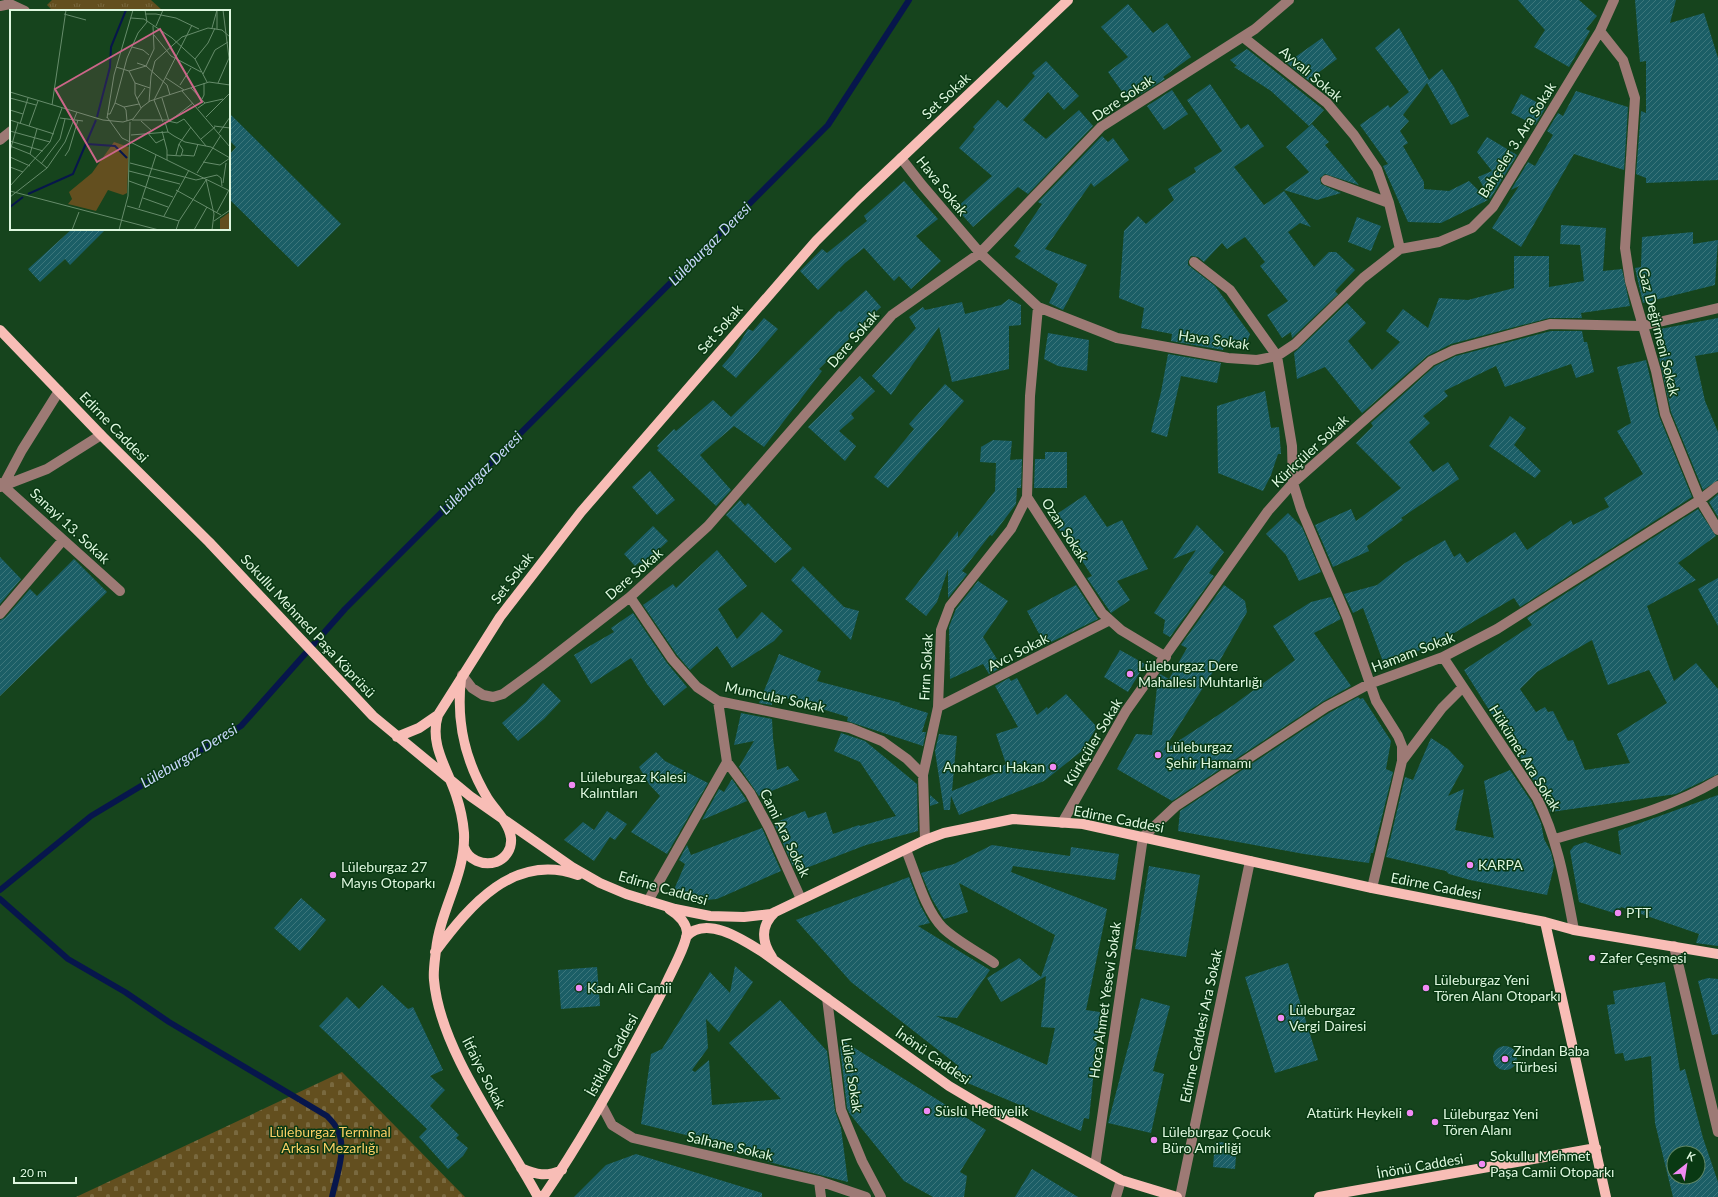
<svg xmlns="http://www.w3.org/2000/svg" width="1718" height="1197" viewBox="0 0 1718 1197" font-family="Lato,sans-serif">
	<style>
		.cemetery { fill: url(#cemetery-stones) }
		.park { fill: url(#park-tufts) }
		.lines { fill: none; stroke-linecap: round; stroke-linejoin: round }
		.stream { stroke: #07164c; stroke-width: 6 }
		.building { fill: url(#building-hatch); fill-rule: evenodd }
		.minor { stroke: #9d7a75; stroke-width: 10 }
		.major { stroke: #f8bdb6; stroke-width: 10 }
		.poi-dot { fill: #f18af4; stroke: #093913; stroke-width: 1.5 }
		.labels { text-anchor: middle; stroke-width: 3; stroke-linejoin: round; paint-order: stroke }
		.street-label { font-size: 14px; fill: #def7df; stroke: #093913 }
		.poi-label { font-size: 14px; fill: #def7df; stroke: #093913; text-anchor: start }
		.park-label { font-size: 14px; fill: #f9cd66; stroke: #093913 }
		.water-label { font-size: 15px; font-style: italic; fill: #c7d7fa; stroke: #093913 }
		.inset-river { fill: none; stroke: #07164c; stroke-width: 2 }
		.inset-road { fill: none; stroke: #668c6b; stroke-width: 1 }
		.view { fill: #cc6689; fill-opacity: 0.15; stroke: #cc6689; stroke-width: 2 }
		.inset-edge { fill: none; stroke: #def7df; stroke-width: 2 }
	</style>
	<defs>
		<pattern id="cemetery-stones" width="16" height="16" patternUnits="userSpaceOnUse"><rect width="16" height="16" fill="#634f1f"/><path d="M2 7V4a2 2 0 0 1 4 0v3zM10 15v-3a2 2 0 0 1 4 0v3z" fill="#79693f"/></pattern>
		<pattern id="park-tufts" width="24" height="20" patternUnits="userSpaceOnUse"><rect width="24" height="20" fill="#634f1f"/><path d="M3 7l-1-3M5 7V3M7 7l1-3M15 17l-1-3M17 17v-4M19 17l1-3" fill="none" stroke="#79693f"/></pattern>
		<pattern id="building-hatch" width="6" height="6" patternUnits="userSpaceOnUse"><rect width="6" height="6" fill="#1b5e66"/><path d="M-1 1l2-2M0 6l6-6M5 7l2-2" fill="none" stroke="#3c767b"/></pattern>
	</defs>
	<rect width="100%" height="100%" fill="#16441d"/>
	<path class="cemetery" d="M342 1072 465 1197H76Z"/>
	<path class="park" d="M52 0H151L163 11H53L47 5Z"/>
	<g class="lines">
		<path class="stream" d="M0 890 91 816 241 726 345 609 828 125 909 0
			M0 899 68 959 125 992 169 1022 327 1116C331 1120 335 1124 337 1129 348 1148 336 1177 332 1197"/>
	</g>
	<path class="building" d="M1518 0H1579L1597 16 1586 29 1590 31 1569 67 1534 47 1545 30Z
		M1635 0H1676L1670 23 1704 13 1718 58V180L1646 183V178L1636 174 1641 111 1646 113V61L1640 62Z
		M1128 4 1153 33 1167 23 1191 57 1163 77 1165 79 1139 95 1138 93 1128 100 1108 72 1128 57 1101 27Z
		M1399 28 1429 80 1442 69 1454 87 1469 116 1451 125 1427 83 1403 115 1409 121 1400 131 1408 143 1403 146 1424 182V189L1449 191 1469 181 1488 200 1441 223 1408 222 1383 166 1388 164 1360 125 1388 105 1390 108 1409 92 1375 48Z
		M1322 38 1337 59 1308 80 1287 63Z
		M1247 49 1324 110 1309 126 1271 91 1234 67 1237 66 1230 60Z
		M1046 61 1079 96 1064 110 1048 92 1023 120 1046 139 1079 110 1093 126 1028 194 1018 187 973 227 956 208 992 176 959 148 975 129 973 127 998 100 1007 108 1035 76 1032 73Z
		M1210 84 1241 129 1248 124 1264 146 1234 167 1264 205 1284 191 1311 227 1300 223 1288 232 1314 267 1329 252H1336L1355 270 1335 291 1338 294 1292 338 1291 332 1282 338 1267 315 1288 301 1260 266 1265 262 1245 237 1227 249 1222 243 1204 262 1198 257 1191 256 1188 261V265L1215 286 1250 334 1244 350 1224 345 1223 350 1171 341 1172 334 1141 328 1144 308 1119 298 1124 231 1138 216 1146 224 1174 200 1168 189 1196 172 1194 168 1222 151 1187 100Z
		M1172 90 1188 114 1164 130 1147 106Z
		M1576 91 1628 107 1624 170 1574 154 1521 247 1492 228 1519 186 1511 190 1528 162 1535 166 1553 135 1547 131 1558 113 1563 116Z
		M1521 94 1546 107 1535 125 1511 113Z
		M229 113 341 224 298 267 229 199V155L236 147 229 140Z
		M1312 124 1329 142 1325 145 1359 185 1325 174 1320 178 1321 184 1341 193 1317 200 1284 190 1309 172 1286 147Z
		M1102 136 1108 142 1113 138 1129 160 1094 187 1091 183 1045 249 1087 265 1063 310 1049 303 1058 284 1015 257 1021 251 1014 246 1042 204 1038 202Z
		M1487 137 1517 155 1490 199 1478 177 1492 171 1477 152Z
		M904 181 938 219 916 236 941 261 911 289 899 276 894 281 864 248 845 263 818 290 800 271 822 249 827 253 867 221 864 216Z
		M1357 217 1381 226 1371 251 1348 242Z
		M1561 225 1606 228 1603 271 1622 269 1630 306 1581 313 1582 318H1549L1451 344 1427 356 1362 413 1325 367 1297 379 1294 353 1347 303 1366 323 1348 341 1372 370 1400 342 1386 331 1403 309 1428 328 1439 298 1468 300 1514 288V256H1549V287L1584 281 1580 245 1560 244Z
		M72 229H106L70 265 65 259 40 282 28 269Z
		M1693 232V244L1718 240 1715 285 1643 303 1635 268 1641 267 1642 237Z
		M866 290 881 307 857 329 858 330 819 369 822 371 764 447 734 426 700 455 731 490 716 506 657 450 659 448 657 446 674 429 676 431 713 400 731 417 839 311 841 312Z
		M1009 299 1021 305V325L1009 326V369L952 382 939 327 891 395 872 376 916 328 909 317 923 307 925 310 962 302 965 314 1001 305Z
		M764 318 778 329 736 378 722 366 734 352 748 329 753 331Z
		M1718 318V352L1695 356 1705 401 1718 432V480L1703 490 1671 412 1659 357 1665 355 1660 329Z
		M1551 331H1582L1584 342H1587L1594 372 1576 378 1571 364 1505 387 1496 366 1444 391 1448 396 1423 416 1430 423 1409 442 1433 472 1448 462 1459 479 1401 518 1403 520 1367 546 1369 551 1333 567 1315 525 1351 509 1356 521 1401 488 1356 443 1373 426 1371 423 1435 366 1456 356Z
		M1048 333 1089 340 1087 371 1058 366 1044 359Z
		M1168 354 1221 363 1217 383 1181 376 1167 437 1151 432 1161 392Z
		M1646 360 1659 416 1692 497 1520 607 1514 598 1449 636 1385 667 1363 608 1353 613 1344 594 1377 585 1405 563 1445 540 1454 557 1460 553 1467 563 1515 532 1527 550 1571 520 1573 525 1609 507 1604 498 1643 474 1617 431 1631 423 1617 367Z
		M860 376 875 391 851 414 854 418 839 431 856 446 845 461 808 427Z
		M945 384 964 401 888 488 874 477 914 429 909 424Z
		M1265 391 1271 428 1279 427 1281 454H1278L1271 475 1263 491 1218 473 1217 406Z
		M1510 416 1526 428 1514 445 1541 471 1535 478 1489 446Z
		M993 440 1012 441 1010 460 1022 459 1021 488H1017L1016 504 992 536 990 535 962 571 967 574 948 598V569L937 602 926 616 905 599 958 531V538L995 491 996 463 980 462 981 447Z
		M1045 452H1067V488H1034L1035 459H1045Z
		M650 471 675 500 657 515 632 487Z
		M1718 494V517L1709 502Z
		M1085 495 1107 527 1122 520 1148 569 1117 581 1130 600 1111 613 1087 578 1092 576 1069 541 1068 542 1051 518Z
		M740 500 745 506 748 503 792 549 775 563 726 515Z
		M1698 509 1716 536 1678 563 1696 580 1647 606 1674 681 1696 663 1718 689V774L1676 794 1551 812 1542 794 1464 670 1532 625 1527 618ZM1592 640 1608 685 1649 670 1667 703 1617 734 1630 763 1585 770 1573 740 1568 741 1553 711 1548 712 1545 707 1536 712 1520 689 1537 672Z
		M1288 513 1302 527 1321 572 1299 581 1286 555 1266 534Z
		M1197 525 1224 552 1209 573 1214 576 1170 637 1163 633 1165 620 1154 613 1196 550 1173 559Z
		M653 526 668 541 642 565 640 562 635 566 624 554Z
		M717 550 747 586 718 609 737 639 762 612 783 631 774 641 732 668 717 646 690 670 677 655 643 605 673 584 676 588Z
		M0 557 21 579 0 604Z
		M74 559 107 592 0 696V620L5 618 30 589 37 596Z
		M803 566 844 607 859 611 851 640 791 580Z
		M1718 578V626L1698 589Z
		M978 581 1008 601 983 637 1002 667 989 674 983 664 950 679 949 627 956 609Z
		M1076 585 1098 619 1045 645 1027 611Z
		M1224 585 1245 601 1247 612 1218 664 1163 751 1232 706 1295 660 1273 626 1311 602 1331 597 1341 619 1314 633 1351 686 1322 702 1172 801 1117 769 1136 734 1152 735 1158 677 1160 674 1169 679 1187 648 1181 645Z
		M633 613 667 663 687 687 664 706 647 684 631 658 591 684 574 655 614 632 611 628Z
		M1120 650 1145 664 1128 692 1104 677Z
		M779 654 821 671 817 681 901 703 899 704 928 713 922 732H926L923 746 847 721 848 717 783 697 782 699 771 695 772 705 759 703Z
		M1009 678 1011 681 1017 678 1037 715 1047 707 1048 709 1066 694 1097 727 1083 750 1044 781 959 815 951 796 950 810H944L935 751 939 734 957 736 952 791 1003 770 1002 766 1006 764 996 734 1018 727 995 686Z
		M543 683 561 701 544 719 518 741 502 723 526 702Z
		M1358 697 1360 699 1363 698 1391 741 1386 769 1393 772 1373 853H1371L1369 863 1304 854 1178 831 1180 811 1329 713Z
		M741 713 772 719 773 738 777 770 788 766 799 780 759 796 739 767 754 741 734 745Z
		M841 733 865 741 917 784 918 831 866 845 801 870 798 864 793 866 774 823 805 811 808 818 826 812 833 834 859 825 860 826 896 816 860 762 834 751Z
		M1431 738 1448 749 1464 766 1448 796 1464 789 1455 830 1494 838 1484 781 1510 770 1531 801 1541 823 1544 839 1551 852 1554 866 1547 895 1470 880 1449 874 1446 871 1386 857 1405 777 1413 780Z
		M656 752 665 761 708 783 667 854 631 832 660 796 649 784 639 767Z
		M732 779 747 801 702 820 719 789 724 792Z
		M930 795 939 803 930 806Z
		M1718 795V946L1696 943 1699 934 1621 907 1617 914 1579 902 1570 851 1574 846 1585 842 1621 855 1618 831Z
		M607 811 627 824 615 840 610 837 594 861 564 840 583 822 594 830Z
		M762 828 781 871 717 899 706 900 673 892 685 864 679 860 687 845 691 855Z
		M992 845 1070 856 1071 847 1119 854 1115 880 1013 866 1011 872 1107 909 1086 1010 1100 1012 1089 1119 1084 1118 1081 1131 951 1076 956 1064 851 982 796 920 909 877 920 905 930 923 918 926 990 970 957 1018 936 1016 1047 1065 1055 1028 1041 1027 1046 976 1001 1002 987 978 1019 958 1041 977 1055 935 959 883 968 912 944 919 932 899 921 873 954 864Z
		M1149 866 1200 875 1186 957 1135 949Z
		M301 898 326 920 300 951 274 928Z
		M1288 963 1318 1060 1275 1073 1245 977Z
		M735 966 753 982 719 1032 706 1019 708 1048 692 1070 695 1072 709 1060 712 1105 781 1099 729 1043 780 1000 827 1051 835 1111 841 1128 848 1182 773 1163 707 1144 686 1135 641 1124 651 1054 662 1049 710 972 730 993Z
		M597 967 600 1006 561 1009 558 970Z
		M1708 978 1718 979V1034L1712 1035 1698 981Z
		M1665 982 1680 1071 1685 1069 1703 1138 1718 1182V1197H1673L1655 1123 1651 1056 1625 1061 1623 1053 1615 1054 1607 1005 1615 1004 1613 991ZM1674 1153H1698V1177H1674Z
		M382 985 408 1009 413 1007 443 1070 430 1076 445 1090 430 1106 459 1135 456 1138 468 1148 463 1156 448 1169 419 1137 427 1129 319 1026 347 997 359 1009Z
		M1141 998 1170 1006 1153 1071 1164 1074 1151 1133 1108 1123Z
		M845 1042 986 1130 960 1172 967 1176 964 1197H933L904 1181 850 1114 847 1108 840 1047Z
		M1493 1058a12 12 0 1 1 24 0a12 12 0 1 1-24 0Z
		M1215 1142 1237 1143 1235 1169 1213 1167Z
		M636 1154 762 1193V1197H574L606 1165Z
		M1032 1169 1078 1197H1015Z"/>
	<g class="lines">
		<path class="minor" d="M0 6 10 4 25 11
			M1600 31 1623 60 1635 98 1625 248 1630 281 1656 371 1665 414 1700 500 1718 530
			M1243 37 1327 103 1354 135 1377 169 1389 203 1400 249
			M0 140 11 131
			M901 158 922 185 980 253 1038 307 1117 338 1228 358 1257 360 1277 356 1295 344 1363 278 1400 249 1439 242 1472 228 1493 207 1600 31 1614 0
			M1326 180 1389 203
			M1194 262 1230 290 1277 356 1292 446 1293 483 1301 509 1347 617 1376 701 1398 736 1402 746V761L1372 888
			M1038 307 1030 396 1027 497 1102 613 1121 630 1166 657
			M0 483 120 591
			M4 484 22 450 59 391
			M0 487 47 469 101 435
			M630 597 672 659 697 687 718 701 850 728 882 741 907 759 923 775
			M0 614 63 540
			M1443 657 1537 798C1558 840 1565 883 1574 930
			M462 675 472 688 483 695 493 697 503 694 540 667 630 597 708 526 892 315 980 253 1101 127 1255 29 1289 0
			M938 707 1110 620
			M1402 761 1442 708 1463 687
			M727 762 750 793 769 828 801 899
			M1062 823 1126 711 1268 511 1293 483 1431 361 1454 350 1550 324 1642 326 1718 308
			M1555 839C1612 822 1666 811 1718 780
			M925 840 923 775 938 707 941 630 950 606 1011 529 1027 497
			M906 850C916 874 925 910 943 928 958 942 978 952 994 963
			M648 901 727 762 718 701
			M1674 946 1718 1132
			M827 998 841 1110 862 1161 881 1197
			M601 1104 612 1125 633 1138 819 1181 866 1197
			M1095 1166 1143 837 1176 806 1326 707 1369 684 1443 657 1497 629 1700 500 1718 486
			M819 1181 821 1197
			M1116 1197 1121 1180
			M1180 1197 1250 861"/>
		<path class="major" d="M0 330 101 435 209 542 373 716 470 796 572 867 600 883 626 894 675 909 710 916 744 917 771 914 925 840 944 833 1013 819 1083 824 1372 888 1545 922 1574 930 1718 954
			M461 679C456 723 465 761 488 799 496 811 509 823 511 838 512 849 506 858 496 862 483 866 468 860 464 847
			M397 737 419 728 438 715
			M1545 922 1606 1197
			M686 937C706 914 745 941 764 953L949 1086 981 1105 1121 1180 1177 1197
			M435 952C470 905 514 852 578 875
			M772 957C761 941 761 925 775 912
			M521 1168C537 1175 546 1177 562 1170
			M538 1197C505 1135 440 1051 434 980 433 971 435 960 436 950 440 910 466 874 464 833 463 820 460 807 456 795 447 768 429 744 438 715L500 617 581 512 816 241 859 198 1068 0
			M543 1197C589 1130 628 1058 665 986 670 974 687 944 687 932 686 922 677 914 669 909
			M1319 1197 1596 1148"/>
	</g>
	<g class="poi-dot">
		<circle cx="1130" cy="674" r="4"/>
		<circle cx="1158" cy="755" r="4"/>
		<circle cx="1053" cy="767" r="4"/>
		<circle cx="572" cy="785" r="4"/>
		<circle cx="1470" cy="865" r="4"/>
		<circle cx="333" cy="875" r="4"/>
		<circle cx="1618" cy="913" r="4"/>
		<circle cx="1592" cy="958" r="4"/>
		<circle cx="579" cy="988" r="4"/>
		<circle cx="1426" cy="988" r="4"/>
		<circle cx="1281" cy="1018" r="4"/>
		<circle cx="1505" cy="1059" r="4"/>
		<circle cx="927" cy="1111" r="4"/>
		<circle cx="1410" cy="1113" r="4"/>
		<circle cx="1435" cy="1122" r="4"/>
		<circle cx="1154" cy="1140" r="4"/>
		<circle cx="1482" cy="1164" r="4"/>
	</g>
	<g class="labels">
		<g class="street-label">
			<text transform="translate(1311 74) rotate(40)" y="5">Ayvalı Sokak</text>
			<text transform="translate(946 96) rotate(-43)" y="5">Set Sokak</text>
			<text transform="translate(1123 98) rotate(-34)" y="5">Dere Sokak</text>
			<text transform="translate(1517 140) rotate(-58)" y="5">Bahçeler 3. Ara Sokak</text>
			<text transform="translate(942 186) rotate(51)" y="5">Hava Sokak</text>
			<text transform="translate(720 329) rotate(-49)" y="5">Set Sokak</text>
			<text transform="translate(1659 332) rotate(76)" y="5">Gaz Değirmeni Sokak</text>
			<text transform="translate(853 339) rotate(-49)" y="5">Dere Sokak</text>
			<text transform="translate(1214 340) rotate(8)" y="5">Hava Sokak</text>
			<text transform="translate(114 427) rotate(46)" y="5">Edirne Caddesi</text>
			<text transform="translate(1310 451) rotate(-43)" y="5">Kürkçüler Sokak</text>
			<text transform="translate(70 526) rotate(43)" y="5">Sanayi 13. Sokak</text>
			<text transform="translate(1065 530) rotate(57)" y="5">Ozan Sokak</text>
			<text transform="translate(634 574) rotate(-41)" y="5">Dere Sokak</text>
			<text transform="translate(512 578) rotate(-53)" y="5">Set Sokak</text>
			<text transform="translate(308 626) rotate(47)" y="5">Sokullu Mehmed Paşa Köprüsü</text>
			<text transform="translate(1018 652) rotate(-27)" y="5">Avcı Sokak</text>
			<text transform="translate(1413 652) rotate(-21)" y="5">Hamam Sokak</text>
			<text transform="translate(926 667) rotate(-87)" y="5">Fırın Sokak</text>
			<text transform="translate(775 697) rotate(12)" y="5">Mumcular Sokak</text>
			<text transform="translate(1093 742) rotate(-59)" y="5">Kürkçüler Sokak</text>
			<text transform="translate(1525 758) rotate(58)" y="5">Hükümet Ara Sokak</text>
			<text transform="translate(1119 819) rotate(11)" y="5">Edirne Caddesi</text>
			<text transform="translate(785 833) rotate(64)" y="5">Cami Ara Sokak</text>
			<text transform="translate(1436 886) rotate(11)" y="5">Edirne Caddesi</text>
			<text transform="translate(663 888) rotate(16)" y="5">Edirne Caddesi</text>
			<text transform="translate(1105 1000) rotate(-82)" y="5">Hoca Ahmet Yesevi Sokak</text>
			<text transform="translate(1201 1026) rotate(-78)" y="5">Edirne Caddesi Ara Sokak</text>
			<text transform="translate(612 1055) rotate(-61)" y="5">İstiklal Caddesi</text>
			<text transform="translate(933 1056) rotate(35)" y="5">İnönü Caddesi</text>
			<text transform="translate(484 1073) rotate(63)" y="5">İtfaiye Sokak</text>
			<text transform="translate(852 1075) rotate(81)" y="5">Lüleci Sokak</text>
			<text transform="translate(730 1146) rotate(13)" y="5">Salhane Sokak</text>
			<text transform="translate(1420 1166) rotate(-10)" y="5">İnönü Caddesi</text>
		</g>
		<g class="poi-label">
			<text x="1138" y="671">Lüleburgaz Dere<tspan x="1138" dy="16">Mahallesi Muhtarlığı</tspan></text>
			<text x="1166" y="752">Lüleburgaz<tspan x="1166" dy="16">Şehir Hamamı</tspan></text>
			<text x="1045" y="772" text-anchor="end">Anahtarcı Hakan</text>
			<text x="580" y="782">Lüleburgaz Kalesi<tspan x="580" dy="16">Kalıntıları</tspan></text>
			<text x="1478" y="870">KARPA</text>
			<text x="341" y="872">Lüleburgaz 27<tspan x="341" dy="16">Mayıs Otoparkı</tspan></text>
			<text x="1626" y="918">PTT</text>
			<text x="1600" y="963">Zafer Çeşmesi</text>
			<text x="1434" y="985">Lüleburgaz Yeni<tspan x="1434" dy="16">Tören Alanı Otoparkı</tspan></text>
			<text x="587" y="993">Kadı Ali Camii</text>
			<text x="1289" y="1015">Lüleburgaz<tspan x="1289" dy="16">Vergi Dairesi</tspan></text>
			<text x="1513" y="1056">Zindan Baba<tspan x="1513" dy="16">Türbesi</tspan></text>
			<text x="935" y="1116">Süslü Hediyelik</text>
			<text x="1402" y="1118" text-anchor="end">Atatürk Heykeli</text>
			<text x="1443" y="1119">Lüleburgaz Yeni<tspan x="1443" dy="16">Tören Alanı</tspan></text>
			<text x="1162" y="1137">Lüleburgaz Çocuk<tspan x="1162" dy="16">Büro Amirliği</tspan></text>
			<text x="1490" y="1161">Sokullu Mehmet<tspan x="1490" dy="16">Paşa Camii Otoparkı</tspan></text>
		</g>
		<g class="park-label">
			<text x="330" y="1137">Lüleburgaz Terminal<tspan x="330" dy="16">Arkası Mezarlığı</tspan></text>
		</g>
		<g class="water-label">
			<text transform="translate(710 244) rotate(-45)" y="5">Lüleburgaz Deresi</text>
			<text transform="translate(481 473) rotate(-45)" y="5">Lüleburgaz Deresi</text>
			<text transform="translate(189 756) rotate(-31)" y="5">Lüleburgaz Deresi</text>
		</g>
	</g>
	<g transform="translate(10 10)">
		<rect width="220" height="220" fill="#16441d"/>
		<path d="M220 202V220H210V209Z" fill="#634f1f"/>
		<path d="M104 132 119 137 117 183 113 185 98 180 86 201 58 194 62 189 59 182 82 163Z" fill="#634f1f"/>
		<path class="inset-river" d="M87 107 100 57 101 37 116 0M77 134 105 136 117 148M18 184 63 164 86 110M0 197 13 187"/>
		<path class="inset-road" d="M207 0V19M54 4 76 10M135 4H146L166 8 189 19M121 8 134 9 162 28 185 49 197 72M146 16 153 0M202 18 207 0M144 25 161 46 191 62M122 37 133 40 139 45M185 49 198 33 205 18M127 53 136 56 157 75 160 85M136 56 144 39 143 16M106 57 119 61 136 56M119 61 125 73 140 78M193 64 205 40 218 32M156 68 174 80M125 73V84L131 98M208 73 219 48 213 0M170 75 181 58M181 78 195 93M172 81 220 137M0 82 93 110 113 112 123 109 132 97 140 91 199 72 220 75M0 88 26 95M152 88 159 111M127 89 135 78M192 89 194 85V73M139 92 141 66 145 51 172 27 198 18 212 20 220 27M105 93 114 97 129 94M42 95 56 0M114 97 116 100 117 111M188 98 195 93 213 89M0 100 13 104M97 104H100L105 93 117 48 128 23 137 12 135 0M97 107 112 128 220 181M196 107 220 83M50 108 73 111M97 108 104 65 123 0M0 110 44 124M122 110H161L183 93M131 111 142 121M158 111 167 113 174 109 196 136M153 112 144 90 182 15M155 112 158 122 164 126 175 132 201 137 220 148 210 155 193 152M10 114 18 88M19 116 28 91M204 116 220 118M0 121 40 132M152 121 157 140V150M137 122 146 133 154 129M209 123 220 107M121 125 158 122M191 129 205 117M0 131 33 141M0 136 20 144 37 158M0 141 8 113M20 144 27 119M157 145 171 146 173 140 169 134M166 145 169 134 181 117M171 145 184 146 188 134M55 146 59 140 68 110M0 147 20 156M120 153 186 170 207 165 211 168 212 176M31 154 50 129 55 109M0 157 13 162M119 161 170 174M187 163 211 125M196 169 204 204 202 220M119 171 163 187M213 173 216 153M0 176 40 132 52 98M166 180 211 205M0 181 149 220M0 187 37 158 55 132 67 102M133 188 158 197M117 196 169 211M129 198 146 145M207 202 219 180M154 206 179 160M204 211 220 200M62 220 69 202M109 220 118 186 120 112M166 220 169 211 196 170M184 220 197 197"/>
		<path class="view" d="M150 19 192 92 87 152 45 79Z"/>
		<rect width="220" height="220" class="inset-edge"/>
	</g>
	<g transform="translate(1686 1165) rotate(30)"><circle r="19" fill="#093913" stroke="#5e8565"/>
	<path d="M0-3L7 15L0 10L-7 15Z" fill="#f18af4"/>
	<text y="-6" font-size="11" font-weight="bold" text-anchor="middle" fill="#def7df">K</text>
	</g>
	<path d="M14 1177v6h62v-6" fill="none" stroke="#def7df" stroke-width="2"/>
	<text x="20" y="1177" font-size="12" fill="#def7df" stroke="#093913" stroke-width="3" paint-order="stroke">20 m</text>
</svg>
